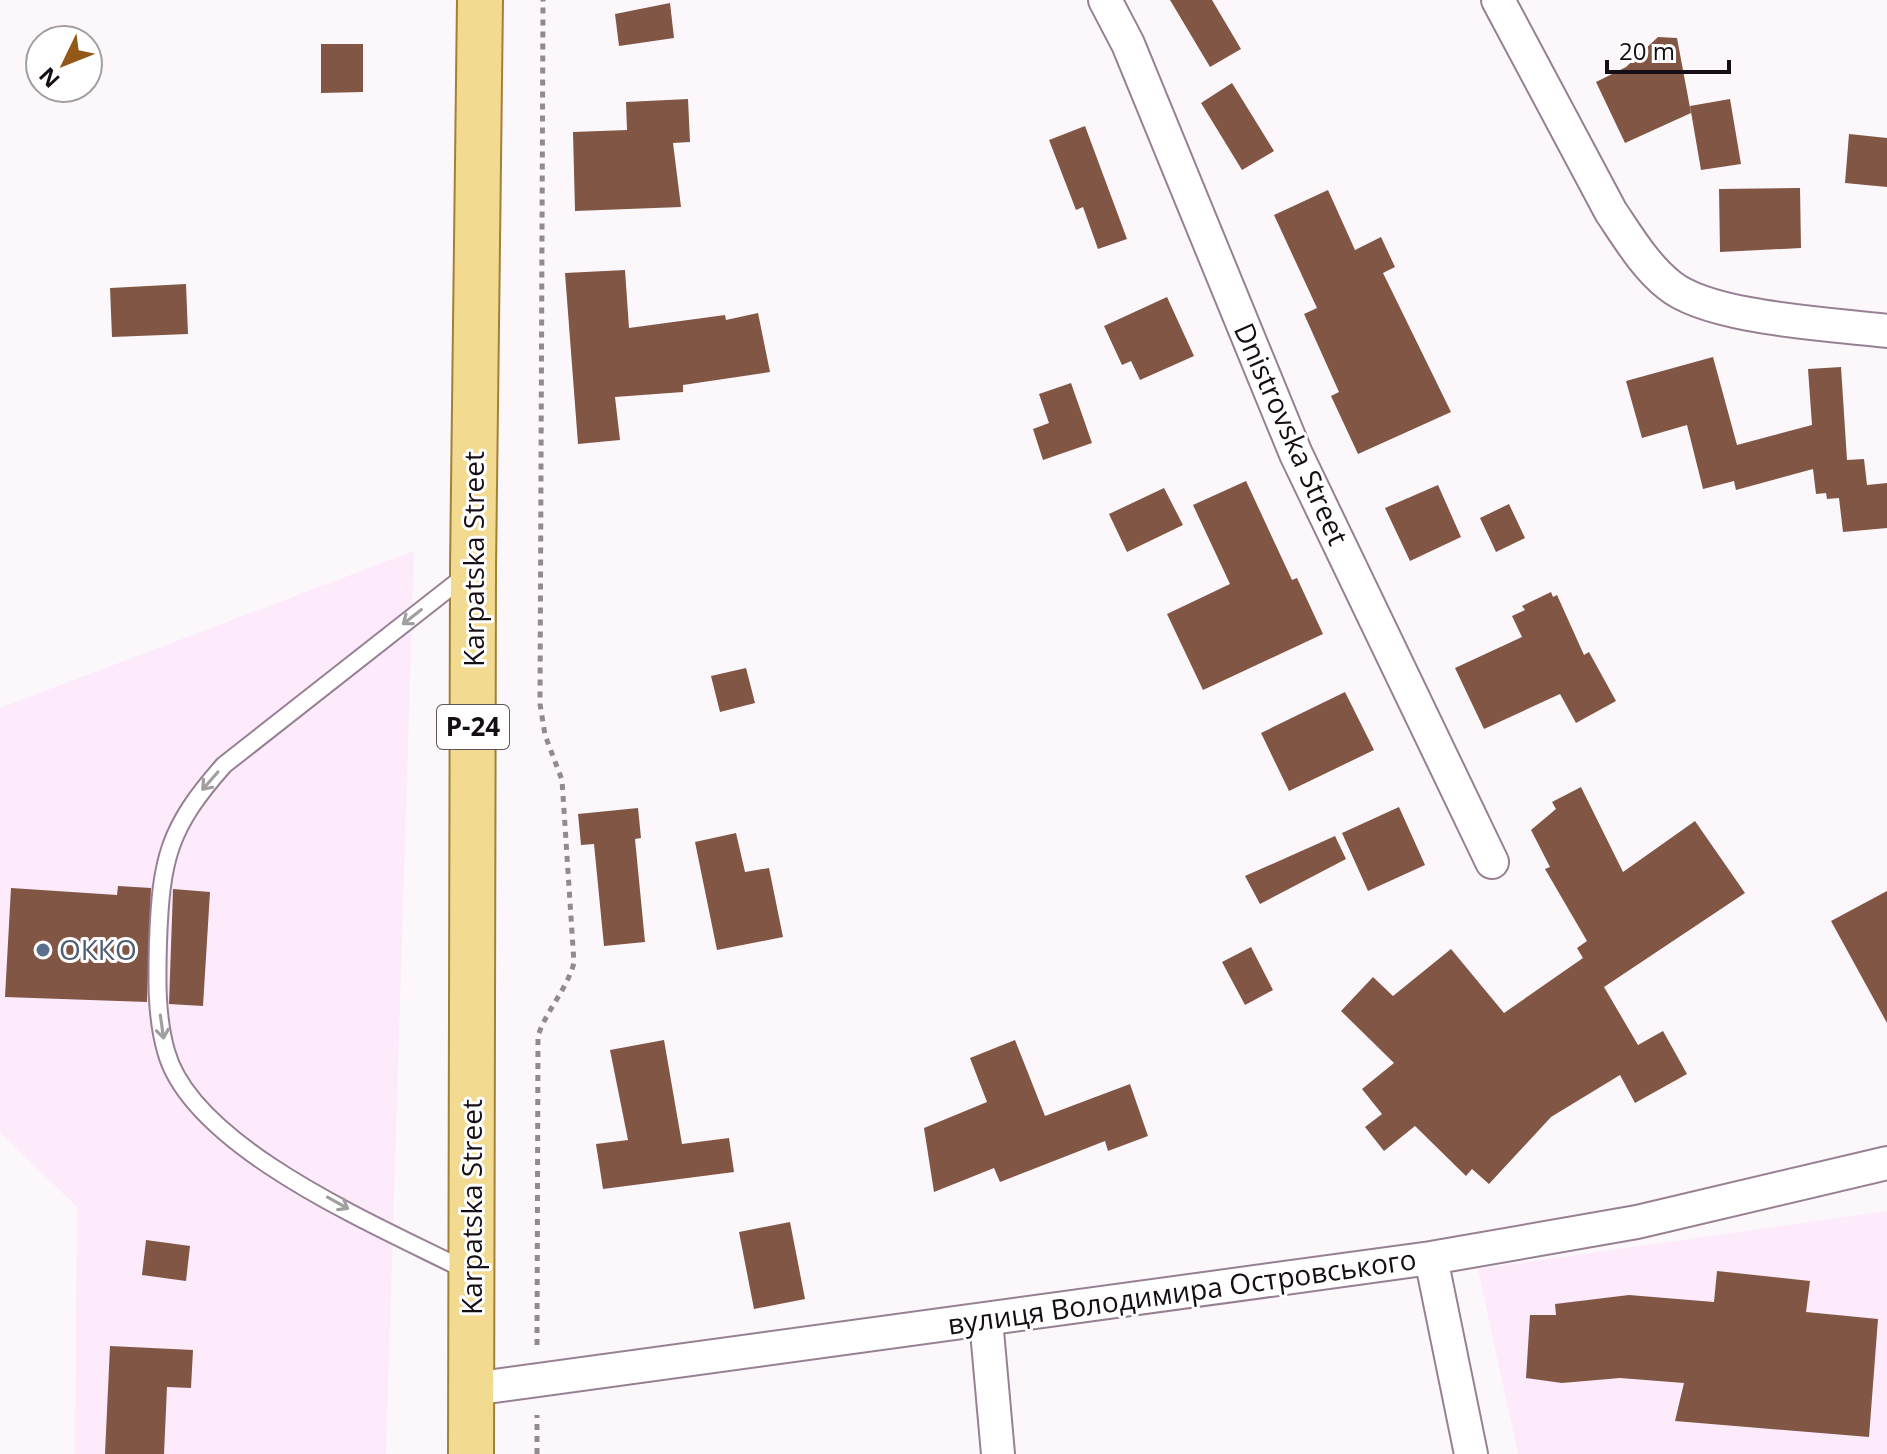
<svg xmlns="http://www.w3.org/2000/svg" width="1887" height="1454" viewBox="0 0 1887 1454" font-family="'Open Sans',sans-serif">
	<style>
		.built { fill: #fdeafb }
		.building { fill: #825645 }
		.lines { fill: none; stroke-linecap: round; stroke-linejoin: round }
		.service-casing { stroke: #978094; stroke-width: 20 }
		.minor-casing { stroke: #978094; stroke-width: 36 }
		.primary-casing { stroke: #a08236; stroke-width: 48 }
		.path { stroke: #918a90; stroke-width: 5; stroke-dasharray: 6 6; stroke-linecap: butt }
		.service { stroke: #fff; stroke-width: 16 }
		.minor { stroke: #fff; stroke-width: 32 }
		.primary { stroke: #f2da91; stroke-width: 44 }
		.oneway { stroke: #a29fa1 }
		.service-dot { fill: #5c6f8a; stroke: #fff; stroke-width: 3 }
		.labels { text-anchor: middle; stroke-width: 6; stroke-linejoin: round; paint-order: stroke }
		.shield { fill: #fff; stroke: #5c565b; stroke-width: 2 }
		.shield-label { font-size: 26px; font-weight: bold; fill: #160e15 }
		.street-label { font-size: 28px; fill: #160e15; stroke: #fff }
		.service-label { font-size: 28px; fill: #4e5e75; stroke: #fff; text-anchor: start }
	</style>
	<rect width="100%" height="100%" fill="#fcf7fb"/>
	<path class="built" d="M414 551 386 1454H75L77 1207 0 1132V708Z
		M1887 1211V1454H1518L1478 1269Z"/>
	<path class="building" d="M1170 0H1212L1241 49 1210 67Z
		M670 3 674 38 619 46 615 14Z
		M1658 37 1677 38 1691 113 1625 143 1596 82 1626 67Z
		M321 44H363V92L321 93Z
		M1232 83 1274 151 1242 170 1201 103Z
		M688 99 690 142 673 143 681 207 575 211 573 132 627 130 626 102Z
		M1730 99 1741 164 1701 170 1690 106Z
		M1085 126 1127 239 1098 249 1083 207 1076 210 1049 140Z
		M1849 134 1887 138V187L1845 183Z
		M1800 188 1801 248 1720 252 1719 189Z
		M1328 190 1355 250 1381 237 1395 267 1383 273 1451 412 1358 454 1331 396 1339 392 1304 314 1317 308 1274 215Z
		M625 270 629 328 725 315 726 320 758 313 770 372 683 385V392L615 397 620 440 578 444 565 273Z
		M186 284 188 334 112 337 110 288Z
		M1167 297 1194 356 1140 380 1131 361 1122 365 1104 326Z
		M1713 357 1737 445 1812 425 1808 369 1841 367 1847 460 1864 459 1867 485 1887 483V528L1843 532 1839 498 1827 499 1826 493 1816 494 1813 469 1736 490 1734 481 1703 489 1687 425 1642 438 1626 381Z
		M1071 383 1092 443 1043 460 1033 429 1049 423 1039 394Z
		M1246 481 1292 580 1297 578 1323 634 1203 690 1167 614 1230 584 1193 505Z
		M1438 485 1461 537 1410 561 1385 508Z
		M1164 488 1183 525 1127 552 1109 514Z
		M1509 504 1525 538 1496 552 1480 518Z
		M1551 592 1553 597 1557 595 1584 655 1589 652 1616 701 1576 723 1560 694 1484 729 1455 668 1522 637 1512 616 1525 610 1522 606Z
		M746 668 755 703 720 712 711 676Z
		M1345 692 1374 750 1289 791 1261 733Z
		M1581 787 1623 872 1695 821 1745 893 1604 987 1638 1045 1663 1031 1687 1074 1635 1103 1620 1075 1551 1117 1489 1184 1472 1169 1466 1176 1415 1126 1384 1151 1365 1127 1382 1114 1362 1089 1394 1063 1341 1011 1373 977 1393 996 1451 949 1504 1013 1583 958 1577 948 1587 941 1545 869 1550 867 1531 830 1556 809 1552 802Z
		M1399 807 1425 865 1368 891 1342 833Z
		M638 808 641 838 635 839 645 942 604 946 594 844 581 845 578 814Z
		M736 833 745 872 769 868 783 937 717 950 695 842Z
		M1335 836 1346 859 1260 904 1245 876Z
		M118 886 151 888 147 1002 5 997 11 888 117 895Z
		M173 889 210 892 203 1006 169 1004Z
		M1887 891V1023L1831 921Z
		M1251 947 1273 990 1245 1005 1222 962Z
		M664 1040 682 1144 729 1138 734 1172 603 1189 596 1144 628 1140 610 1050Z
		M1015 1040 1045 1116 1130 1084 1148 1136 1108 1151 1105 1141 1000 1182 994 1168 934 1192 924 1128 987 1102 970 1058Z
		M790 1222 805 1299 754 1309 739 1232Z
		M146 1240 190 1246 186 1281 142 1275Z
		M1717 1271 1810 1281 1806 1312 1878 1319 1869 1437 1675 1421 1684 1383 1620 1378 1562 1383 1526 1378 1530 1315H1556L1555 1304 1629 1295 1714 1302Z
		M110 1346 193 1350 191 1388 167 1387 164 1454H105Z"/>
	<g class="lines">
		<g class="service-casing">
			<path id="service" d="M466 575 224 765C168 828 161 859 158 942 157 978 156 1016 166 1051 192 1149 383 1228 469 1272"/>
		</g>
		<g class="minor-casing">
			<path id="minor" d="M1105 0 1128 44 1296 454 1492 862
				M1498 0 1611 212C1628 237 1645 266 1669 285 1710 319 1833 324 1887 331
				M1431 1258 1471 1454
				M986 1320 998 1454
				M472 1389 1431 1258 1637 1222 1887 1163"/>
		</g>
		<g class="primary-casing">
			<path id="primary" d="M471 1454 473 569 480 0"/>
		</g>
		<path class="path" d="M537 1345 538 1036C547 1009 566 991 574 963L562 780 545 735 540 704 543 0
			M537 1454V1415"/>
		<use href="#service" class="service"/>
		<use href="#minor" class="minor"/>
		<use href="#primary" class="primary"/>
	</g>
	<defs><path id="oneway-shaft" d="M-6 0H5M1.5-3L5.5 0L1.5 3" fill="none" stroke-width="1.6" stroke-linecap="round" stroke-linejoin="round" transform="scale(2)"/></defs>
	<g class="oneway">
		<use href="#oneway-shaft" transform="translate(412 617) rotate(142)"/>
		<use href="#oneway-shaft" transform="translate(210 781) rotate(131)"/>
		<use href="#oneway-shaft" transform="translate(162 1027) rotate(82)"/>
		<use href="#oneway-shaft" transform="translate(338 1203) rotate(29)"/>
	</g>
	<circle class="service-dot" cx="43" cy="950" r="8"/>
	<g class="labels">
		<rect class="shield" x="437" y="705" width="72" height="44" rx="6"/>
		<g class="shield-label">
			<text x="473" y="736">Р-24</text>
		</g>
		<g class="street-label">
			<text transform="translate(1291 434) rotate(66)" y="10">Dnistrovska Street</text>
			<text transform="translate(474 559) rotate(-90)" y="10">Karpatska Street</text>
			<text transform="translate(472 1207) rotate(-90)" y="10">Karpatska Street</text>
			<text transform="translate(1182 1292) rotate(-8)" y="10">вулиця Володимира Островського</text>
		</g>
		<g class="service-label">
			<text x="59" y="960">ОККО</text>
		</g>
	</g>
	<g transform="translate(64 64) rotate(227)"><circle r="38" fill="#ffffff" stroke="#a29fa1" stroke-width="2"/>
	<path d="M0-6L14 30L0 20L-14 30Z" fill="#935717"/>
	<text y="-12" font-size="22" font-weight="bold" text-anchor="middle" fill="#160e15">N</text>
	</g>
	<path d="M1607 60v12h122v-12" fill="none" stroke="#160e15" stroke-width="4"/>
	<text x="1619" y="60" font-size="24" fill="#160e15" stroke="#ffffff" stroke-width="6" paint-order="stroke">20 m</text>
</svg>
